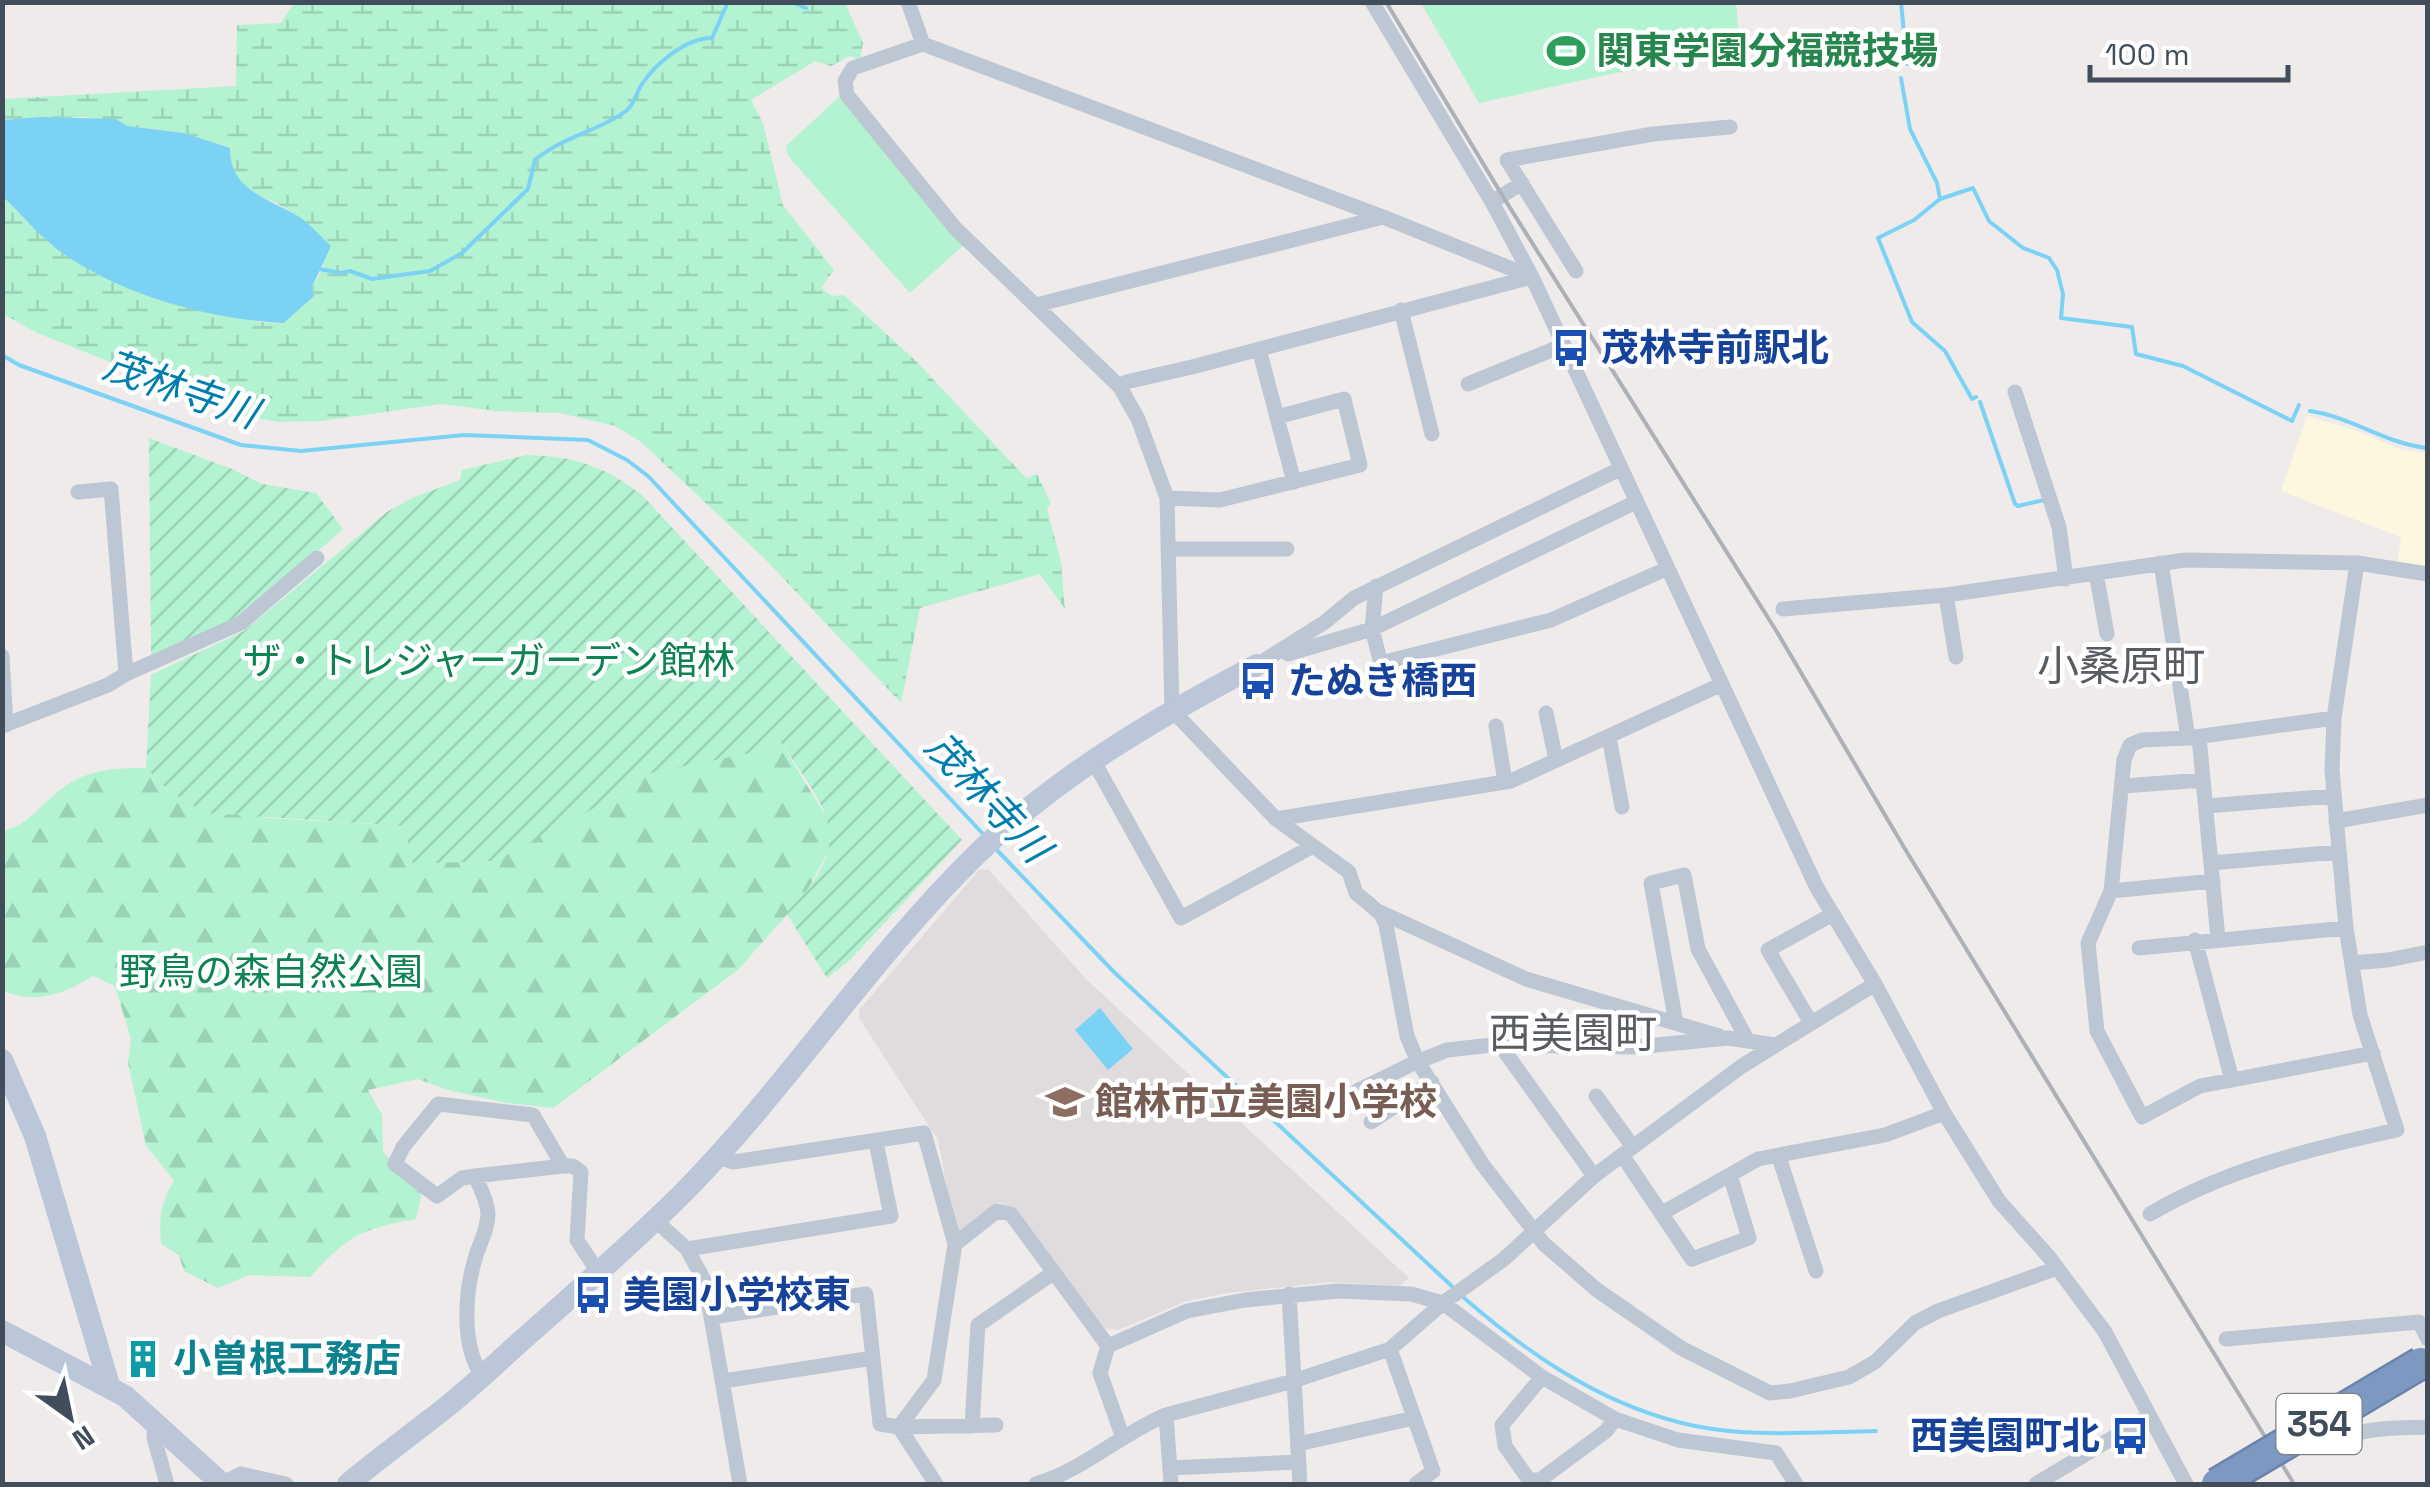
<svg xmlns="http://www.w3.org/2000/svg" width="2430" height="1487" viewBox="0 0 2430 1487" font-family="'Space Grotesk','Noto Sans JP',sans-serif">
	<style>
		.commercial { fill: #fef7e0 }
		.education { fill: #e0dcdd }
		.forest { fill: url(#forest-firs) }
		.wetland { fill: url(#wetland-marsh) }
		.park { fill: #b3f3d1 }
		.garden { fill: url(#garden-furrows) }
		.water { fill: #7bd2f5 }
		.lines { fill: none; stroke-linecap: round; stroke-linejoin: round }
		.stream { stroke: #7bd2f5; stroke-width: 4 }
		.street { stroke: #bdc7d3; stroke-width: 15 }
		.secondary { stroke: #bbc7d8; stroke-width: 22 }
		.rail { stroke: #adb0b7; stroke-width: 4 }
		.highway-bridge-casing { stroke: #6884ad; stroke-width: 35; stroke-linecap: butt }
		.highway-bridge { stroke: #7d99c1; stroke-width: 30 }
		.labels { text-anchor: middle; stroke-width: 9; stroke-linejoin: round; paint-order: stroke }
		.shield { fill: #fff; stroke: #7b828c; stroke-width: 2.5 }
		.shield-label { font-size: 35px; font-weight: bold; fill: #424d5b }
		.leisure-label { font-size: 38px; font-weight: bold; fill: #27864d; stroke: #fff; text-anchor: start }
		.transit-label { font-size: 38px; font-weight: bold; fill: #164399; stroke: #fff; text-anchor: start }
		.park-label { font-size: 38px; fill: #0c8350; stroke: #fff }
		.education-label { font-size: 38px; font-weight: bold; fill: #785e54; stroke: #fff; text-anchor: start }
		.culture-label { font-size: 38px; font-weight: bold; fill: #0d838f; stroke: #fff; text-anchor: start }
		.water-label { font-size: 40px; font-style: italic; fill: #007eb0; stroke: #fff }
		.quarter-label { font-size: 42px; fill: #585b61; stroke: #fff }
	</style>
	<defs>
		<pattern id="forest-firs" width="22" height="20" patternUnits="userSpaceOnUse" patternTransform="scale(2.5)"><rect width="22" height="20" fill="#b3f3d1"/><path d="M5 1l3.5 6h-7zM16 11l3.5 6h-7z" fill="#9bd2b6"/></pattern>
		<pattern id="wetland-marsh" width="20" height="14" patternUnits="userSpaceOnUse" patternTransform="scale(2.5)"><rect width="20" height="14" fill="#b3f3d1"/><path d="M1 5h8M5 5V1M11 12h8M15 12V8" fill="none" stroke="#9bd2b6"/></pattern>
		<pattern id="garden-furrows" width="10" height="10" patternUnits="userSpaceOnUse" patternTransform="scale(2.5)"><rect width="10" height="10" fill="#b3f3d1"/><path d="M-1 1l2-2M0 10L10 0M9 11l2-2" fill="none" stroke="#9bd2b6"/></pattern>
	</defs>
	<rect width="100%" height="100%" fill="#efebeb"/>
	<path class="commercial" d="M2307 416 2358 431 2401 450 2427 453 2425 569 2397 566 2401 537 2281 491Z"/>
	<path class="education" d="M980 869 989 870 1086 979 1409 1278 1399 1286 1331 1282 1227 1293 1187 1301 1118 1330 1104 1328 1017 1209 999 1202 956 1235 938 1140 859 1018V1010Z"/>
	<path class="forest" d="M779 740 832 826 831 846 806 893 738 970 553 1108 507 1103 448 1090 418 1079 368 1090 382 1115 383 1153 424 1183 416 1219C360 1229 348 1236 310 1277L249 1275 218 1288 184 1271 179 1255 161 1244C159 1218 160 1203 174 1181L146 1145 128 1063 131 1039 115 986 93 976C64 994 35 1005 3 991L2 831C27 827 42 803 61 789 88 769 114 768 146 768L169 791 266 818 404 826 414 867 613 798 645 774Z"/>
	<path class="wetland" d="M327 2 358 5 368 2 845 3 863 43 860 60 849 56 831 66 815 61 751 100 763 123 783 205 834 270 821 288 832 296 844 295 917 362 1026 478 1037 474 1051 503 1047 508 1061 562 1065 609 1040 574 920 608 901 703 764 558 640 441 615 426 560 413 496 411 441 404 321 421 279 422 250 417 37 333 3 314 2 197 63 254 189 307 260 322 284 323 314 296 312 287 324 267C317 253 310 227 298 217 272 194 230 198 230 148L184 133 127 126 85 117 3 120V99L236 86 237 25 281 23 294 3Z"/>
	<path class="park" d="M1421 3H1736L1739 37 1685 38 1680 65 1615 73 1479 103Z
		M841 95 964 245 910 293 788 156 786 146Z"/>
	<path class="garden" d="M149 438 232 469 262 484 316 493 343 529 259 603 236 618 151 655Z
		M527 455C577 457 602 465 642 495L962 840 849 961 827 978 786 913C859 840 829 814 779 740L765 750 645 774 613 798 495 861 431 863 414 868 404 826 206 813 169 791 146 768 151 675 244 631 387 512 412 498 460 480 462 470Z"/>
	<path class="water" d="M40 117 116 119 127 126 184 133 230 148C229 192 272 199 301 218 312 226 321 237 331 246L312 287 314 296 284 323C209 319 127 297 65 255 42 239 23 216 3 197V120Z
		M1100 1008 1133 1049 1108 1070 1075 1030Z"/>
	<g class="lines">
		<path class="stream" d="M792 2 806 8
			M1901 2 1907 64
			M1901 78 1910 129 1937 183 1940 199 1914 220 1878 238 1912 322 1945 351 1972 399 1976 397
			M1940 199 1973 188 1989 221 2023 248 2049 258 2057 270 2063 294 2061 318 2132 327 2136 354 2183 366 2292 421 2299 405
			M319 269 341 273 350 271 372 279 430 271 462 253 528 189 535 160C564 136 599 131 626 111 634 105 636 93 642 84 656 63 686 38 712 38L728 2
			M2 355 19 365 241 445 301 451 464 435 588 440 627 460 648 476 985 836
			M1980 402 2015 504 2018 506 2044 500
			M2310 411C2352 417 2386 444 2428 448
			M994 847 1114 972 1456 1290
			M1463 1297C1526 1352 1596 1401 1678 1422 1740 1439 1813 1432 1876 1431"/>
		<path class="street" d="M908 2 923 44
			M1372 2 1492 202 1532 277 1817 888 1875 984 1944 1113 1999 1201 2049 1257 2105 1332 2186 1484
			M1492 202 1522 183
			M1576 271 1507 160 1653 134 1730 127
			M1532 277 1383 217 923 44 853 68 845 81 847 95 955 228 1120 387 1138 419 1167 498 1172 710 1276 819 1349 872 1356 893 1381 914 1386 925 1407 1036 1418 1062 1483 1165 1544 1244 1597 1290 1681 1348 1770 1393 1790 1391 1849 1377 1875 1362 1915 1323 1938 1311 2057 1268
			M1036 305 1383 217
			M1401 310 1432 434
			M1259 349 1294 482
			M1468 384 1564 345
			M1120 387 1126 382 1192 367 1532 277
			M2015 392 2059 527 2066 579
			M78 492 111 489 126 674
			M1167 498 1220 500 1360 465 1344 399 1277 417
			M1170 549H1287
			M2161 563 2188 738
			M2096 573 2107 634
			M1376 586 1372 629 1380 660 1385 662 1551 620 1666 569
			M1946 595 1956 657
			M1783 609 1946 595 2185 560 2357 563 2428 574
			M1288 654 1372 629 1636 502
			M2 656 6 725
			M1257 665 1325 622 1354 598 1620 469
			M1546 713 1556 760
			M2 726 108 685 126 674 241 623 317 558
			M1496 726 1505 782
			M1609 737 1622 807
			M2199 737 2218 939
			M1093 760 1181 918 1313 846
			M2123 786 2203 780
			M2206 806 2334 796
			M1276 819 1511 781 1720 685
			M2336 821 2428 805
			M2211 863 2338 852
			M2111 891 2213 881
			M1380 912 1526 979 1719 1036
			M2195 940 2232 1080 2373 1053
			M2139 948 2346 928
			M2352 963 2388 960 2428 952
			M1676 1023 1651 883 1684 875 1698 949 1748 1041
			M1811 1023 1768 950 1833 914
			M1500 1045 1594 1176
			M2232 1080 2200 1086 2142 1117 2097 1031 2088 943 2111 891 2124 760 2130 745 2142 740 2188 738 2334 718
			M1357 1091 1412 1064 1447 1050 1492 1045 1636 1047 1728 1038 1775 1045
			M1596 1096 1633 1147
			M1371 1122 1432 1082
			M1622 1155 1692 1259 1749 1238 1730 1175
			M716 1156 733 1162 924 1133 955 1244
			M1779 1157 1816 1271
			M475 1176 563 1166H573L581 1172 577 1240 598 1272
			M1664 1212 1758 1159 1885 1135 1944 1113
			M2150 1214C2224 1170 2313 1148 2397 1130L2360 1015 2346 928 2332 770 2334 718 2357 563
			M655 1220 687 1249 705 1282 740 1484
			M687 1249 891 1216 876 1142
			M1289 1294 1300 1484
			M712 1317 866 1294 880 1424 899 1427 996 1425
			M2226 1339 2419 1322 2428 1339
			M1108 1346 1187 1311 1245 1300 1338 1291 1411 1294 1443 1303 1542 1377 1615 1419 1678 1440 1776 1453 1796 1484
			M1108 1346 1100 1373 1123 1438
			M1390 1349 1433 1471 1416 1484
			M482 1375C461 1346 465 1292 475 1259 479 1244 488 1230 488 1213 487 1200 480 1187 475 1176L462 1178 437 1196 395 1164 403 1147 438 1104 533 1115 563 1166
			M1542 1377 1502 1425 1505 1446 1529 1480H1540L1606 1431 1615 1419
			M723 1381 873 1358
			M1166 1415 1171 1484
			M155 1421 154 1438 167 1484
			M972 1426 978 1325 1053 1273
			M899 1427 934 1380 955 1244 997 1211 1011 1214 1108 1346
			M899 1427 936 1484
			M2302 1430C2335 1449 2330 1439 2362 1432 2383 1427 2407 1428 2428 1427
			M1298 1444 1414 1418
			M1170 1468 1299 1462
			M221 1484 241 1474 286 1484
			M1036 1484C1084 1470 1120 1434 1166 1415L1293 1381 1390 1349 1443 1303 1504 1259 1594 1176 1622 1155 1742 1066 1875 984
			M2036 1484 2149 1416"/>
		<path class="secondary" d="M2 1060 35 1136 109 1385
			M2 1331 125 1396 222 1484
			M348 1484C375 1461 403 1441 431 1419 465 1394 496 1363 528 1335 581 1288 634 1242 684 1192 788 1086 870 959 976 855 1058 775 1156 718 1257 665"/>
		<path class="rail" d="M1386 2 1502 195 1777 632 1905 849 2294 1484"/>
		<g class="highway-bridge-casing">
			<path id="highway-bridge" d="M2217 1484 2421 1363"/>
		</g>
		<use href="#highway-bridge" class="highway-bridge"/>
	</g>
	<defs>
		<g id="stadium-bare" transform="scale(3)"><path d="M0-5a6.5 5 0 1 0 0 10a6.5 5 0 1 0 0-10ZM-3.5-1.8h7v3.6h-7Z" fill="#2e9e5b" stroke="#fff" stroke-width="2.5" paint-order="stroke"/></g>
		<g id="bus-bare" transform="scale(3)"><path d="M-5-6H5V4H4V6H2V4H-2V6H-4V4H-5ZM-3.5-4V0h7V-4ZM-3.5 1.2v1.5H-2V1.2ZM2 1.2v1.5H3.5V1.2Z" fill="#1a4fb4" stroke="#fff" stroke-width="2.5" paint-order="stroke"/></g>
		<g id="school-bare" transform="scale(3)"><path d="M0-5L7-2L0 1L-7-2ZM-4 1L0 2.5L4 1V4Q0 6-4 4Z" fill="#8d6e63" stroke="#fff" stroke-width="2.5" paint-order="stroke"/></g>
		<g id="building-bare" transform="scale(3)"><path d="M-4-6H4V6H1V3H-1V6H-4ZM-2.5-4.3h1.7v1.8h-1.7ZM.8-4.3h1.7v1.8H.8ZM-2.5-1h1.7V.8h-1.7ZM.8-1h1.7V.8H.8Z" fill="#0f9aa8" stroke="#fff" stroke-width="2.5" paint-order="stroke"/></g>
	</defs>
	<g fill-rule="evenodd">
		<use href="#stadium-bare" x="1566" y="51"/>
		<use href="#bus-bare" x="1571" y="348"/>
		<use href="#bus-bare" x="1258" y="681"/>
		<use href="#school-bare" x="1065" y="1102"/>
		<use href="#bus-bare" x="593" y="1295"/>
		<use href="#building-bare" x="143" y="1359"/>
		<use href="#bus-bare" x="2130" y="1436"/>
	</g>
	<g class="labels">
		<rect class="shield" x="2276.5" y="1394" width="85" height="60" rx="8"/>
		<g class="shield-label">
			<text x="2319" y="1436">354</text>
		</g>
		<g class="leisure-label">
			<text x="1596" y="64">関東学園分福競技場</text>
		</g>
		<g class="transit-label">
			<text x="1601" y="361">茂林寺前駅北</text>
			<text x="1288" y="694">たぬき橋西</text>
			<text x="623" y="1308">美園小学校東</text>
			<text x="2100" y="1449" text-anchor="end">西美園町北</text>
		</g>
		<g class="park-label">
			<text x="489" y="674">ザ・トレジャーガーデン館林</text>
			<text x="271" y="985">野鳥の森自然公園</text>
		</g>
		<g class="education-label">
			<text x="1095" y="1115">館林市立美園小学校</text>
		</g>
		<g class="culture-label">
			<text x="173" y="1372">小曽根工務店</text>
		</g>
		<g class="water-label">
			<text transform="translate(181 389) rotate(19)" y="14">茂林寺川</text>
			<text transform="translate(988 797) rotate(47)" y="14">茂林寺川</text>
		</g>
		<g class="quarter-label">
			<text x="2121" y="681">小桑原町</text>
			<text x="1573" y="1048">西美園町</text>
		</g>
	</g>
	<rect width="2430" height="1487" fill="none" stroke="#424d5b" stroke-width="10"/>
	<g transform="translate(70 1417) rotate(147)" stroke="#ffffff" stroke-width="8" paint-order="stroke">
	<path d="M0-8L18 38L0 25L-18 38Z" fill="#424d5b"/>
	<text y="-15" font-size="28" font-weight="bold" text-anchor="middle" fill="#424d5b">N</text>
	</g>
	<path d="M2090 65v15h198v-15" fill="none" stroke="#424d5b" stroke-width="5"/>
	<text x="2105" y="65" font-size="30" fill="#424d5b" stroke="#ffffff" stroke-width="8" paint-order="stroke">100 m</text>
</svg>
